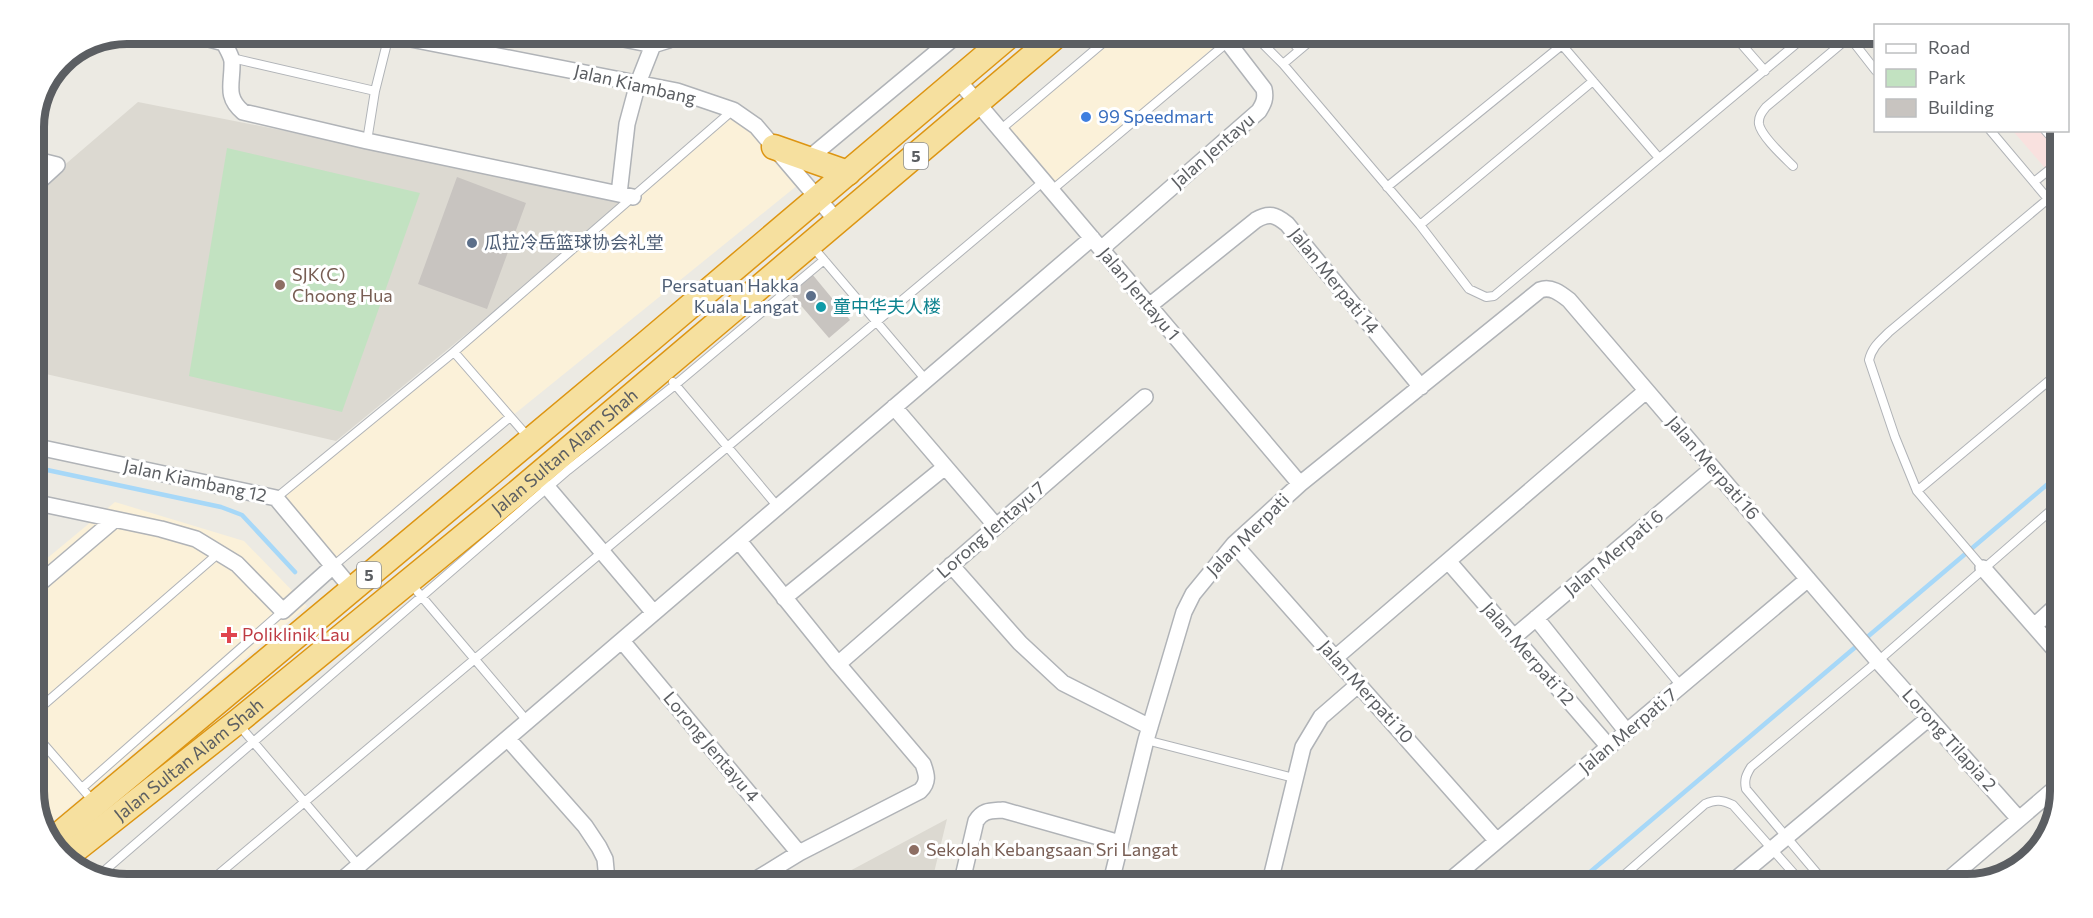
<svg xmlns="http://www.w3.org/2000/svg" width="2093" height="918" viewBox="0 0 2093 918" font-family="Commissioner,'Noto Sans SC',sans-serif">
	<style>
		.commercial { fill: #fbf1d9 }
		.education { fill: #dcd9d1 }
		.medical { fill: #f9e1df }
		.green { fill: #c2e2c1 }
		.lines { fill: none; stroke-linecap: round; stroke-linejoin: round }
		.stream { stroke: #a7d8f8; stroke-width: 4.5 }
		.building { fill: #c8c4c0 }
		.service-casing { stroke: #b0b3b7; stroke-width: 10 }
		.minor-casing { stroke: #b0b3b7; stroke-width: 18 }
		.trunk-casing { stroke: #dd9512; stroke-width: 27 }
		.service { stroke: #fff; stroke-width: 8 }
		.minor { stroke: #fff; stroke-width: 15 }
		.trunk { stroke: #f6e09f; stroke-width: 24 }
		.shop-dot { fill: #3f7fe0; stroke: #fff; stroke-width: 2 }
		.service-dot { fill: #5c6f8a; stroke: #fff; stroke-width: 2 }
		.education-dot { fill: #8d6e63; stroke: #fff; stroke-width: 2 }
		.culture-dot { fill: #0f9aa8; stroke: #fff; stroke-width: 2 }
		.health-dot { fill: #e0444e; stroke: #fff; stroke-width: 2 }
		.labels { text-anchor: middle; stroke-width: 6; stroke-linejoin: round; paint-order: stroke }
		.shield { fill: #fff; stroke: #8c8e91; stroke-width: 1.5 }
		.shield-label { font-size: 16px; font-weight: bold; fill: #5b5e62 }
		.street-label { font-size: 18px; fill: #5b5e62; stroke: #fff }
		.shop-label { font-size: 18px; fill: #366cbe; stroke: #fff; text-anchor: start }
		.service-label { font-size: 18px; fill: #4e5e75; stroke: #fff; text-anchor: start }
		.education-label { font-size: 18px; fill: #785e54; stroke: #fff; text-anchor: start }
		.culture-label { font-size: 18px; fill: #0d838f; stroke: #fff; text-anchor: start }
		.health-label { font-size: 18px; fill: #be3a42; stroke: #fff; text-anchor: start }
		.rim { fill: none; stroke: #5b5e62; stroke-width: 8 }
	</style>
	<rect width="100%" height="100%" fill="#eceae3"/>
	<path class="commercial" d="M1117 37H1218L1221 41 1054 185 1007 130Z
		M731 118 754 131 799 184 334 560 283 498Z
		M115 502 244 541 307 606 45 828 33 798V570Z"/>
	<path class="education" d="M138 102 631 199 336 441 33 371V192Z
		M947 819 932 881H831Z"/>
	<path class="medical" d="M2013 131H2060L2059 184Z"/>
	<path class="green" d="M227 148 420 193 342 412 189 376Z"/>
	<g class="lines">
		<path class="stream" d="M33 467 221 507 242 515 295 572
			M1576 884 2056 477"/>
	</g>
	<path class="building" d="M457 177 526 203 487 309 418 284Z
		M812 274 850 320 829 338 791 294Z"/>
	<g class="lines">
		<g class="service-casing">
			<path id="service" d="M1256 37 1283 64 1420 225 1469 289 1486 297 1494 296 1802 39
				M1289 37 1299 50
				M1556 38 1659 158
				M1737 39 1765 71
				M1851 39 1876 71
				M232 58 375 91 389 35
				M1283 64 1315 37
				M1000 130 1110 37
				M1990 130 2059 212
				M2045 130 2060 147
				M367 141 375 91
				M1793 166C1784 157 1761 136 1759 124 1758 117 1762 112 1766 107L1847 39
				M2034 182 2059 162
				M1387 187 1562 45
				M1052 190 1228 42
				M1420 225 1593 81
				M812 246 926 380
				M454 352 528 437
				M673 382 778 507
				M1917 491 2057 374
				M276 498 454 352 733 110
				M332 567 510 417
				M1983 568 1917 491 1895 437 1869 360C1872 347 1880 341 1889 332L2048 199
				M1588 574 1681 686
				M411 584 528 722
				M33 714 220 552
				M239 725 358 865
				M33 732 93 801
				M1146 740 1294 778
				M82 788 283 611
				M96 878 568 470 675 385 824 260
				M214 878 1044 181
				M1614 884 1705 804C1716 799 1722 800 1733 805L1803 884
				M1826 884 1746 789C1744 780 1746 775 1751 767L1878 661 2056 506"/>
		</g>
		<g class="minor-casing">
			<path id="minor" d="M187 33 224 43
				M226 33 224 43C227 49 231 55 232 61 233 83 224 96 243 112L367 141 633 197
				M385 34 677 91 733 110 756 126 837 221
				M604 35 653 45
				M653 45 669 40 674 35
				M958 80 1300 484
				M33 159 57 165
				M808 159 956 36
				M33 187 57 165
				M619 194 627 124 638 83 653 45
				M1101 249 1259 111C1264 103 1266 98 1264 89L1224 37
				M1149 306 1256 220C1269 212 1276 215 1287 224L1421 387
				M894 407 996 526
				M33 446 276 498 352 589
				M548 488 654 613
				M33 502 161 529 196 539 237 564 283 611 332 567
				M739 541 838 664 923 764C927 775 929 782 920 791L799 853 755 880
				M1234 544 1497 841
				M1448 561 1609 747
				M951 565 1020 643 1063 683 1150 727
				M1983 568 2055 650
				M33 589 113 521
				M784 598 945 467
				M1536 618 1627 732
				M2034 626 2055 607
				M1514 637 1713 468
				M622 641 799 853
				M1335 658 1646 391
				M838 664 1145 397
				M508 739 585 826 599 847 605 859 607 880
				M343 879 1092 238
				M962 881 976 821C983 810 990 811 1003 810L1120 843
				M1111 882 1146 740 1184 612 1193 594 1234 544 1300 484 1540 290C1551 286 1560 293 1569 300L1878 661 2019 819
				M1270 882 1303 747 1321 717 1359 684
				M1447 883 1808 579
				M1730 884 1929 718
				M1942 885 2053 790"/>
		</g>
		<g class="trunk-casing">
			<g id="trunk">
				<path d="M774 147 848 173"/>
				<path d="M50 842 649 341 1009 36"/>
				<path id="s1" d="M65 858 237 722 519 491 1056 36"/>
			</g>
		</g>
		<use href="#service" class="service"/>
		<use href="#minor" class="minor"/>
		<use href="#trunk" class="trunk"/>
	</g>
	<circle class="shop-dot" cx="1086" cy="117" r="6"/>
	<g class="service-dot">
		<circle cx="472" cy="243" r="6"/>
		<circle cx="811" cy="296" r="6"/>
	</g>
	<g class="education-dot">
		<circle cx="280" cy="285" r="6"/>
		<circle cx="914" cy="850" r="6"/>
	</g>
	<circle class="culture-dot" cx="821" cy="307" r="6"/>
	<path class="health-dot" d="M226 626h6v6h6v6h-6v6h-6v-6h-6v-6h6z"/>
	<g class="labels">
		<g class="shield">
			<rect x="904" y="143" width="24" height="26" rx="4.5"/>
			<rect x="357" y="562" width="24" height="26" rx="4.5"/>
		</g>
		<g class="shield-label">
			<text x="916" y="162">5</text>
			<text x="369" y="581">5</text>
		</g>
		<g class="street-label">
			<text transform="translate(635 85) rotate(13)" y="6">Jalan Kiambang</text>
			<text transform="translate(1213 151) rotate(-41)" y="6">Jalan Jentayu</text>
			<text transform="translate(1334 281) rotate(51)" y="6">Jalan Merpati 14</text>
			<text transform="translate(1139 294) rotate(50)" y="6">Jalan Jentayu 1</text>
			<text dy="6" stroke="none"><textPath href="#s1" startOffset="644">Jalan Sultan Alam Shah</textPath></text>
			<text transform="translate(1713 468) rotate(49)" y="6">Jalan Merpati 16</text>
			<text transform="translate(195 481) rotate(12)" y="6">Jalan Kiambang 12</text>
			<text transform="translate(991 530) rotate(-41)" y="6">Lorong Jentayu 7</text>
			<text transform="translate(1248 535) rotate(-45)" y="6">Jalan Merpati</text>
			<text transform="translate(1614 553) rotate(-40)" y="6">Jalan Merpati 6</text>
			<text transform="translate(1528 654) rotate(49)" y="6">Jalan Merpati 12</text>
			<text transform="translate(1366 692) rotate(48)" y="6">Jalan Merpati 10</text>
			<text transform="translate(1628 731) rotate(-40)" y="6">Jalan Merpati 7</text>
			<text transform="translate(1949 740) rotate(48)" y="6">Lorong Tilapia 2</text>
			<text transform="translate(711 747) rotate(50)" y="6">Lorong Jentayu 4</text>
			<text dy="6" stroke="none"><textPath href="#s1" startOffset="158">Jalan Sultan Alam Shah</textPath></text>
		</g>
		<g class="shop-label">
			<text x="1098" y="123">99 Speedmart</text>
		</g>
		<g class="service-label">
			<text x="484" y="249">瓜拉冷岳篮球协会礼堂</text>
			<text x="799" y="292" text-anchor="end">Persatuan Hakka<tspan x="799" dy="21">Kuala Langat</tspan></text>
		</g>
		<g class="education-label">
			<text x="292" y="281">SJK(C)<tspan x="292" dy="21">Choong Hua</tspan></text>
			<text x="926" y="856">Sekolah Kebangsaan Sri Langat</text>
		</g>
		<g class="culture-label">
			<text x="833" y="313">童中华夫人楼</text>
		</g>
		<g class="health-label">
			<text x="242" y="641">Poliklinik Lau</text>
		</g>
	</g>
	<path d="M0 0H2093V918H0ZM127 44H1967A83 83 0 0 1 2050 127V791A83 83 0 0 1 1967 874H127A83 83 0 0 1 44 791V127A83 83 0 0 1 127 44Z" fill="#fff" fill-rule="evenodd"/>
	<path class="rim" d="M127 44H1967A83 83 0 0 1 2050 127V791A83 83 0 0 1 1967 874H127A83 83 0 0 1 44 791V127A83 83 0 0 1 127 44Z"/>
	<rect x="1874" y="24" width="195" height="108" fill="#ffffff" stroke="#bdbfc0" stroke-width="1.5"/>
	<rect x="1886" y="44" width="30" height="9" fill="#ffffff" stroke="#bdbfc0" stroke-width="1.5"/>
	<text x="1928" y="54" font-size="18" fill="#5b5e62">Road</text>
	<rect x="1886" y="69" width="30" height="18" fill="#c2e2c1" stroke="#bdbfc0" stroke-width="1.5"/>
	<text x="1928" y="84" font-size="18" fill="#5b5e62">Park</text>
	<rect x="1886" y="99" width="30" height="18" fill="#c8c4c0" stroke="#bdbfc0" stroke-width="1.5"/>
	<text x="1928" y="114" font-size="18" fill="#5b5e62">Building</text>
</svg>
